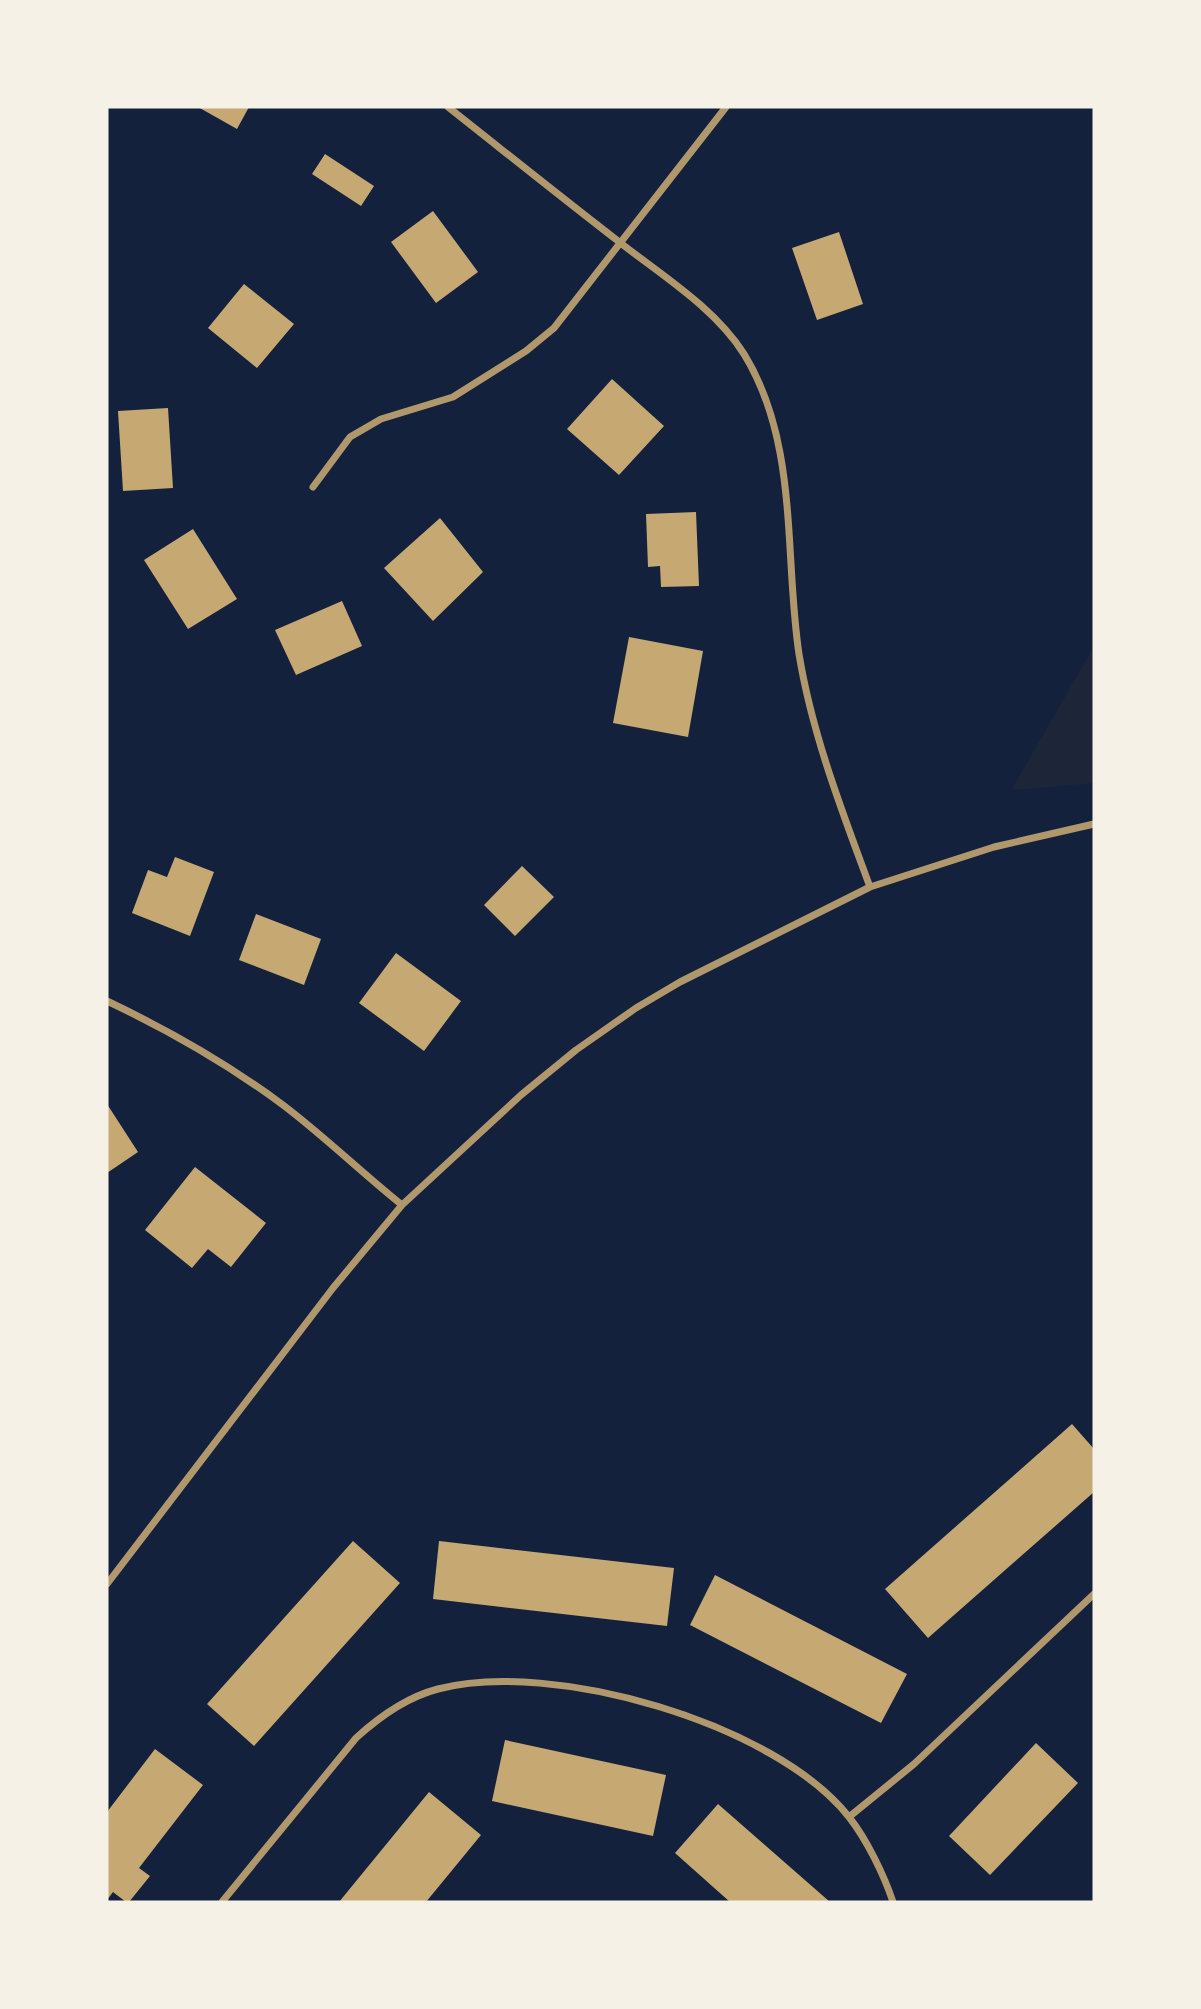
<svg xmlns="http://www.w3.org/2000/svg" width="1201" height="2009" viewBox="0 0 1201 2009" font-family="Quicksand,sans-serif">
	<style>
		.green { fill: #1d2539 }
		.building { fill: #c6a872 }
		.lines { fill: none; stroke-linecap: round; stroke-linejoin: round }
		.minor { stroke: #b1986c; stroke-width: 7 }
	</style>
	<rect width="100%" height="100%" fill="#14213d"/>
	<path class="green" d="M1094 646V783L1012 790V789Z"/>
	<path class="building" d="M198 107H249L237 129Z
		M325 154 374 186 361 206 312 174Z
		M433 211 478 272 436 303 391 242Z
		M839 232 863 304 817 320 792 248Z
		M244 284 294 324 257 368 208 328Z
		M612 379 664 426 619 475 567 429Z
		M168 408 173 488 123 491 118 411Z
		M696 512 699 586 661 587 660 566 648 567 646 514Z
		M440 518 483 572 433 621 384 568Z
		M193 529 237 599 188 629 144 560Z
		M342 601 362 646 296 675 275 630Z
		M629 637 703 651 688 737 613 723Z
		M175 857 214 872 190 936 132 913 148 870 167 877Z
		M522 866 554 897 515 936 484 905Z
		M256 914 321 939 304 985 239 960Z
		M396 953 461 1001 424 1051 359 1003Z
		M107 1104 138 1152 107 1173Z
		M195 1167 266 1223 231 1267 208 1249 192 1268 145 1230Z
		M1072 1424 1094 1449V1492L928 1638 885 1589Z
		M353 1541 400 1583 254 1746 207 1704Z
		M439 1541 674 1568 667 1626 433 1599Z
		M715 1575 907 1674 881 1723 690 1625Z
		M505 1740 666 1775 653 1836 492 1801Z
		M1036 1743 1078 1783 990 1875 949 1836Z
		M155 1749 203 1785 139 1868 150 1876 129 1902H126L113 1892 107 1900V1812Z
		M429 1792 481 1835 426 1902H339Z
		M718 1804 830 1902H730L675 1853Z"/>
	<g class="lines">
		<path class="minor" d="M448 107C505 152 561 197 618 241 661 275 714 307 744 354 799 443 784 555 799 654 812 734 842 811 870 887
			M313 487 350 437 381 419 453 397 526 351 554 328 726 107
			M107 1001C168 1030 228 1064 283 1105 324 1136 362 1173 402 1205
			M107 1584 333 1288 402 1205 521 1095 576 1050 636 1008 680 982 870 887 994 847 1094 824
			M849 1817 914 1764 1094 1594
			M222 1902 356 1738C379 1717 407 1697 438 1689 552 1659 775 1723 849 1817 867 1840 884 1875 893 1902"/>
	</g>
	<rect width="1201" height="2009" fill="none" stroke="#f6f1e7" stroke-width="217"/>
</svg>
